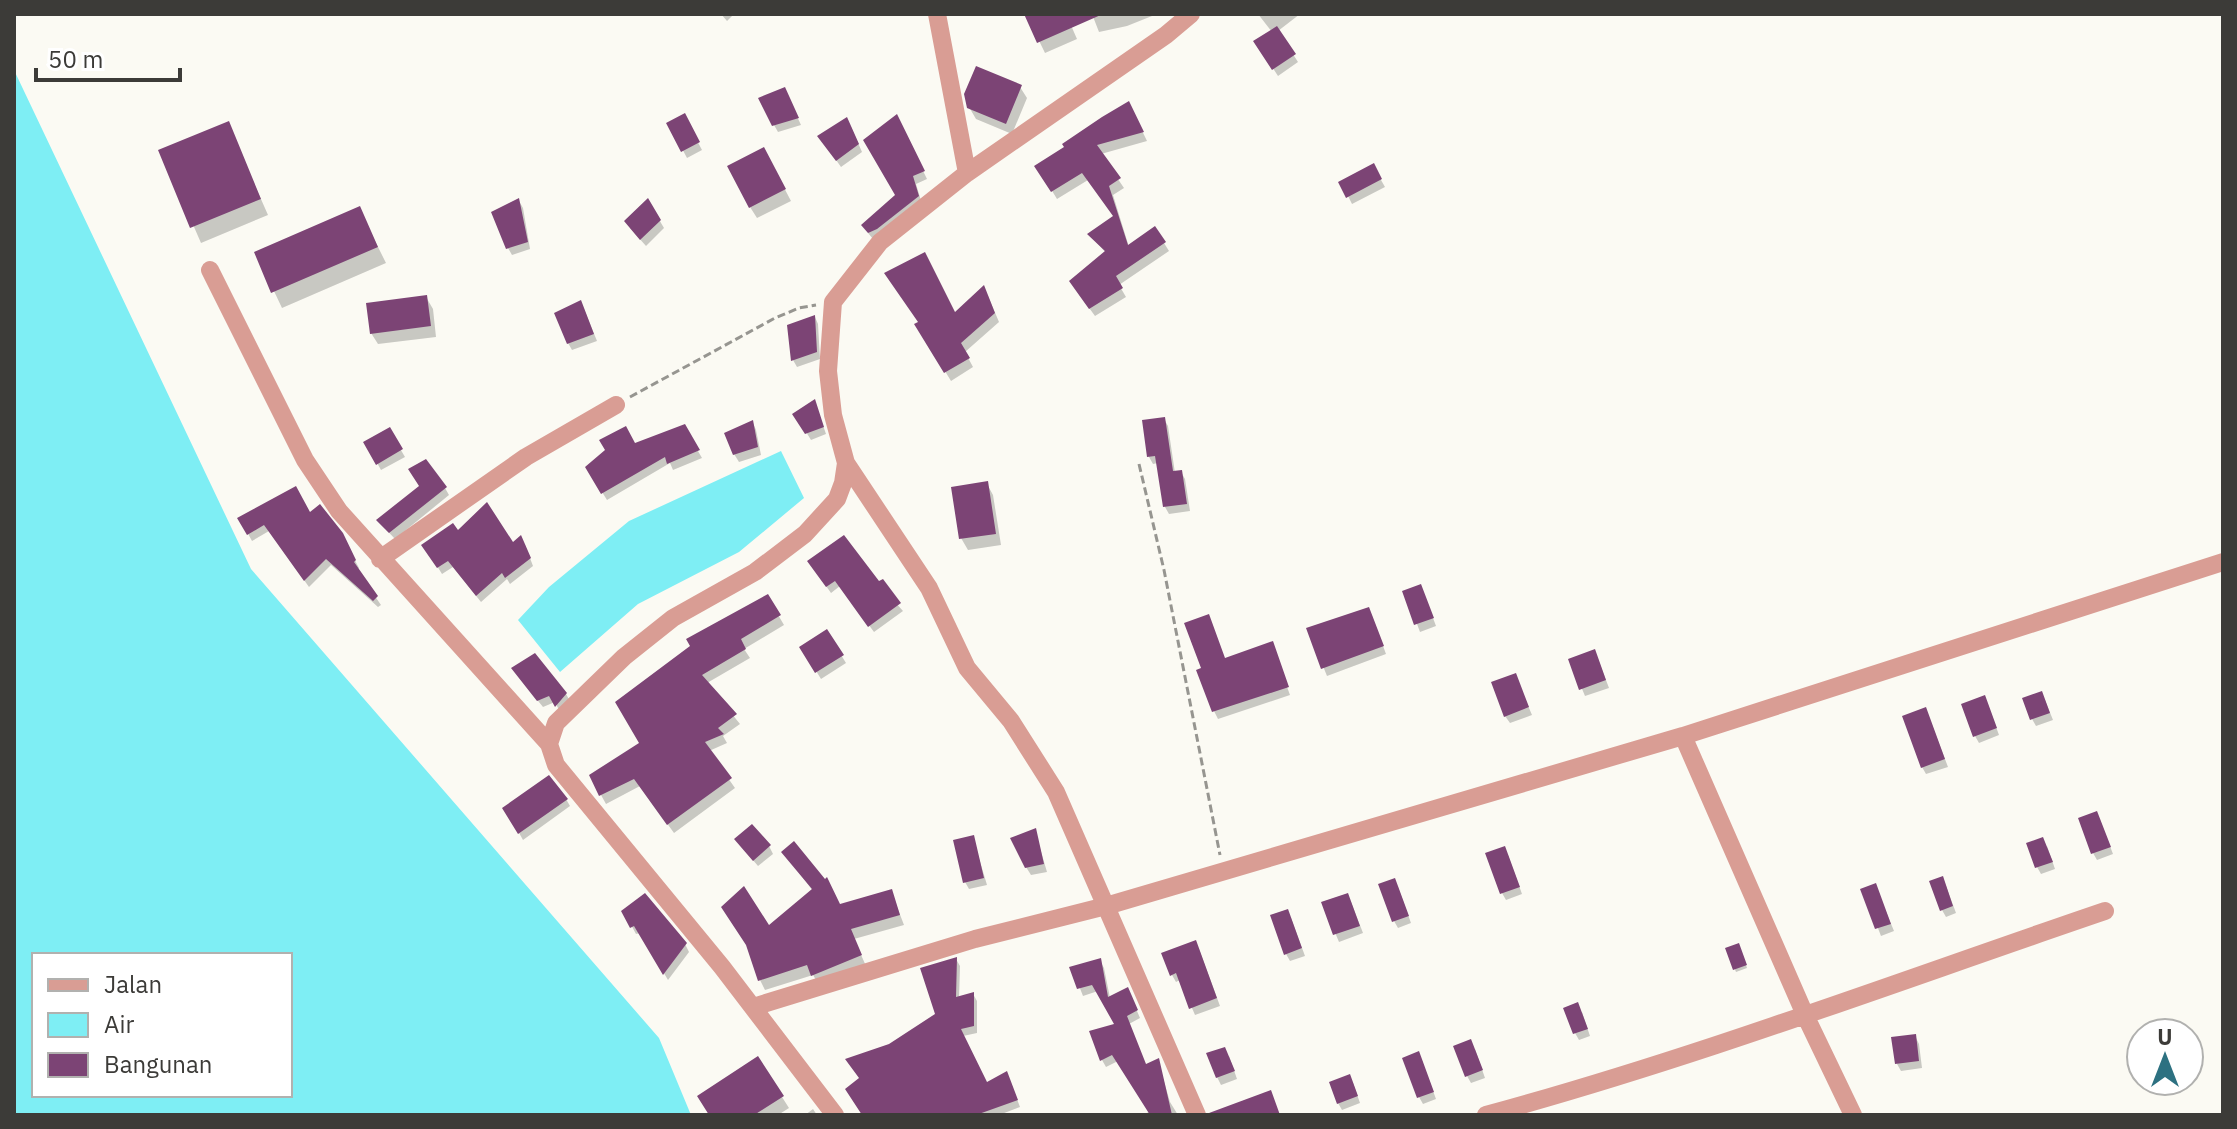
<svg xmlns="http://www.w3.org/2000/svg" width="2237" height="1129" viewBox="0 0 2237 1129" font-family="'IBM Plex Sans',sans-serif">
	<style>
		.water { fill: #7eeef4; fill-rule: evenodd }
		.shadow { fill: #0003 }
		.building { fill: #7c4475 }
		.lines { fill: none; stroke-linecap: round; stroke-linejoin: round }
		.path { stroke: #969590; stroke-width: 3; stroke-dasharray: 8 4; stroke-linecap: butt }
		.street { stroke: #d99d94; stroke-width: 18 }
	</style>
	<rect width="100%" height="100%" fill="#fbfaf3"/>
	<path class="water" d="M14 70 251 569 659 1038 691 1115H14ZM34 955H290V1095H34Z
		M781 451 804 498 739 552 638 604 560 672 518 620 549 587 629 521Z"/>
	<path class="shadow" d="M721 14H734L727 21Z
		M1026 14H1066L1077 39 1045 53Z
		M1092 14H1157L1127 26 1099 32Z
		M1258 14H1300L1278 31 1298 62 1278 76 1256 42 1272 32Z
		M1020 87 1027 98 1012 134 976 119 969 107Z
		M788 97 801 125 778 132 774 125Z
		M1133 112 1147 141 1101 154 1124 188 1113 195 1129 247 1164 243 1169 251 1119 285 1126 297 1095 316 1076 290 1106 253 1090 235 1115 217 1088 180 1057 199 1037 166Z
		M684 116 702 150 687 158 669 124Z
		M228 124 268 215 201 243 161 151Z
		M900 124 927 179 916 184 922 204 873 239 868 233 897 195Z
		M851 127 862 152 841 167 824 143Z
		M770 161 791 201 757 218 750 207Z
		M1373 166 1385 187 1352 204 1341 182Z
		M519 201 523 208 530 249 512 255 508 248Z
		M648 201 664 228 646 246 630 228Z
		M359 209 386 263 282 308 256 253Z
		M988 296 999 322 965 352 973 367 951 381 917 325 955 314Z
		M426 297 433 309 436 337 378 344 371 333Z
		M584 309 597 341 572 350 568 343Z
		M815 317 818 324 820 359 797 367 793 360Z
		M815 402 826 434 811 440 795 414Z
		M1164 419 1168 426 1175 473 1181 472 1185 479 1190 511 1169 514 1165 507 1158 463 1153 464 1149 457 1144 421Z
		M753 423 756 430 761 455 739 462 734 454Z
		M684 427 702 458 673 470 670 463 607 500 587 468 608 451 635 445Z
		M389 430 405 457 381 470 366 443Z
		M987 484 993 495 1001 545 968 550 961 538Z
		M445 488 449 495 395 539 378 521Z
		M310 515 341 534 359 568 357 570 381 605 378 607 331 565 309 587 269 531 252 541 240 519Z
		M458 534 512 545H525L533 566 510 584 507 579 481 602 453 567 442 574 424 545Z
		M814 569 879 584 903 611 874 632 840 586 831 593Z
		M1405 592 1424 594 1436 626 1420 632Z
		M767 596 784 625 744 649 750 658 707 683 740 724 723 736 727 743 709 751 735 788 674 833 640 786 606 804 601 795Z
		M1372 616 1386 654 1327 676 1308 629Z
		M827 632 846 663 821 679 802 648Z
		M1273 649 1290 695 1218 719 1214 711 1226 660Z
		M1598 659 1609 688 1585 696 1570 660Z
		M1515 675 1532 715 1510 723 1505 716Z
		M518 676 566 694 570 701 560 712 555 702 543 707Z
		M2045 700 2053 720 2036 726 2032 719Z
		M1988 705 1999 735 1979 743 1975 736Z
		M1929 717 1948 767 1926 774 1922 767Z
		M566 799 570 806 523 840 505 808Z
		M2100 820 2113 854 2097 860 2093 853Z
		M1035 831 1047 872 1031 875 1026 867Z
		M973 838 987 885 969 889 965 882Z
		M741 846H769L773 854 758 866Z
		M2047 846 2055 869 2041 874 2037 867Z
		M784 853 825 881 840 906 891 891 904 925 854 939 866 966 819 985 813 975 765 990 760 980 768 928 813 891Z
		M1508 855 1522 894 1506 900 1502 893Z
		M1875 885 1894 931 1881 936 1863 890Z
		M1946 886 1956 913 1946 917 1942 910Z
		M1398 887 1411 923 1398 928 1394 921Z
		M1351 902 1363 933 1339 942 1323 904Z
		M624 912 685 944 689 952 668 980 640 933 636 934Z
		M1291 918 1305 956 1290 961 1286 954Z
		M1740 948 1747 968 1736 972 1727 949Z
		M1199 949 1220 1006 1195 1015 1180 980 1176 982 1172 975Z
		M956 959 960 966 959 998 973 994 977 1001V1033L963 1036 987 1085 1010 1081 1020 1107 999 1115H983L974 1098 939 1115H865L859 1081 876 1056 938 1015Z
		M1100 961 1104 968 1110 998 1131 997 1140 1018 1129 1024 1146 1066 1158 1061 1170 1102 1178 1115H1142L1149 1112 1118 1061 1106 1067 1102 1060 1117 1025 1098 991 1083 996 1072 968Z
		M1582 1012 1590 1036 1579 1040 1575 1033Z
		M1915 1036 1919 1044 1922 1068 1901 1071 1897 1064Z
		M1475 1049 1485 1078 1471 1083 1467 1076Z
		M1229 1056 1237 1079 1221 1085 1217 1077Z
		M1422 1061 1436 1099 1423 1104 1419 1097Z
		M1353 1083 1360 1103 1342 1110 1338 1103Z
		M782 1097 789 1108 778 1115H711Z
		M813 1109 817 1115H805Z"/>
	<path class="building" d="M1024 14H1103L1037 43Z
		M1277 26 1296 54 1272 70 1253 41Z
		M976 66 1022 85 1006 124 967 108 964 94Z
		M785 87 799 118 772 126 758 98Z
		M1129 101 1144 132 1097 145 1121 178 1109 186 1128 245 1155 226 1166 242 1116 276 1123 288 1089 309 1069 281 1105 251 1087 234 1113 216 1082 173 1051 192 1034 166 1064 147 1062 144 1102 117Z
		M685 113 700 142 681 152 666 123Z
		M897 114 925 171 913 176 919 196 877 229 868 233 861 225 895 195 863 140Z
		M847 117 859 144 836 161 817 136Z
		M229 121 261 199 190 228 158 150Z
		M764 147 786 189 749 208 727 166Z
		M1374 163 1382 179 1346 198 1338 182Z
		M519 198 528 242 506 249 491 212Z
		M648 198 661 220 640 240 624 221Z
		M360 206 378 247 271 293 254 252Z
		M925 252 955 312 984 285 995 313 961 343 970 358 944 373 914 324 918 322 884 273Z
		M427 295 431 326 370 334 366 303Z
		M581 300 594 334 567 344 554 313Z
		M815 315 817 352 791 361 787 325Z
		M815 399 824 427 805 434 792 414Z
		M1165 417 1173 471 1182 470 1187 504 1163 507 1155 456 1147 457 1142 420Z
		M753 420 758 447 733 455 724 433Z
		M685 424 700 450 667 464 665 457 601 494 585 467 605 450 599 440 626 426 635 443Z
		M390 427 403 449 376 465 363 442Z
		M426 459 447 487 389 533 376 520 419 486 408 469Z
		M988 481 996 534 959 539 951 487Z
		M296 486 310 512 320 504 343 533 356 560 354 562 378 596 373 601 326 559 304 581 264 525 247 535 237 518Z
		M487 502 513 542 521 535 531 558 505 578 502 573 476 596 448 561 437 568 421 545 453 523 458 530Z
		M844 535 879 581 883 579 901 603 868 627 835 581 826 587 807 561Z
		M1421 584 1434 618 1414 625 1402 591Z
		M768 594 781 615 741 639 746 649 702 675 737 714 718 728 724 734 705 742 732 778 667 825 634 779 599 796 589 775 639 743 615 702 690 646 686 639Z
		M1369 607 1384 646 1321 669 1306 628Z
		M1209 614 1225 658 1273 641 1289 687 1212 712 1196 670 1201 668 1184 623Z
		M827 629 844 655 815 673 799 647Z
		M1595 649 1606 680 1579 690 1568 659Z
		M535 653 567 693 555 707 549 696 537 701 511 668Z
		M1516 673 1529 707 1504 717 1491 682Z
		M2042 691 2050 713 2030 720 2022 698Z
		M1985 695 1997 728 1973 737 1961 704Z
		M1926 707 1945 759 1921 768 1902 716Z
		M549 775 568 799 518 834 502 808Z
		M2097 811 2111 847 2091 854 2078 818Z
		M752 824 771 845 753 861 734 839Z
		M1036 828 1044 864 1025 868 1010 838Z
		M974 835 984 878 963 883 953 840Z
		M2043 837 2053 862 2035 868 2026 843Z
		M794 841 825 879 827 877 840 904 892 889 900 915 851 929 862 955 811 976 807 965 758 981 746 945 721 907 744 886 769 925 812 889 781 852Z
		M1505 846 1520 887 1500 894 1485 853Z
		M1943 876 1953 906 1940 911 1929 881Z
		M1395 878 1409 916 1392 922 1378 884Z
		M1876 883 1891 924 1875 929 1860 889Z
		M645 893 687 943 663 975 634 926 630 928 621 911Z
		M1348 893 1360 926 1333 935 1321 902Z
		M1288 909 1302 948 1284 955 1270 915Z
		M1196 940 1217 998 1189 1009 1176 973 1170 976 1161 953Z
		M1739 943 1747 965 1733 970 1725 948Z
		M957 957 956 997 974 992V1026L961 1029 987 1082 1007 1071 1018 1100 976 1115H862L845 1089 859 1078 845 1059 889 1044 935 1014 920 968Z
		M1101 958 1108 997 1128 987 1138 1010 1127 1016 1146 1064 1159 1058 1172 1115H1150L1112 1055 1100 1061 1089 1031 1114 1024 1092 985 1077 989 1069 967Z
		M1578 1002 1588 1029 1573 1034 1563 1008Z
		M1916 1034 1919 1061 1895 1064 1891 1037Z
		M1471 1039 1483 1070 1465 1077 1453 1046Z
		M1225 1047 1235 1071 1216 1078 1206 1053Z
		M1419 1051 1434 1092 1417 1098 1402 1058Z
		M758 1056 784 1096 754 1115H709L697 1096Z
		M1350 1074 1358 1096 1337 1104 1329 1082Z
		M1271 1090 1280 1115H1209V1113Z"/>
	<g class="lines">
		<path class="path" d="M630 397 775 318 799 308 816 305
			M1139 464 1164 570 1220 855"/>
		<path class="street" d="M937 14 967 173
			M1191 14 1166 35 967 173 880 242 833 302 828 371 833 415 846 463 929 588 967 668 1011 721 1056 792 1197 1115
			M210 270 305 460 339 511 549 744
			M380 559 526 457 616 405
			M1683 736 1806 1017 1853 1115
			M753 1007 975 939 1106 906 1683 736 2223 562
			M835 1115 722 967 556 765 549 744 556 723 624 657 673 618 755 572 805 534 837 499 843 483 846 463
			M1486 1115C1696 1058 1899 981 2105 911"/>
	</g>
	<rect width="2237" height="1129" fill="none" stroke="#3c3b38" stroke-width="32"/>
	<rect x="32" y="953" width="260" height="144" fill="#ffffff" stroke="#b1b1af" stroke-width="2"/>
	<rect x="48" y="979" width="40" height="12" fill="#d99d94" stroke="#b1b1af" stroke-width="2"/>
	<text x="104" y="993" font-size="24" fill="#3c3b38">Jalan</text>
	<rect x="48" y="1013" width="40" height="24" fill="#7eeef4" stroke="#b1b1af" stroke-width="2"/>
	<text x="104" y="1033" font-size="24" fill="#3c3b38">Air</text>
	<rect x="48" y="1053" width="40" height="24" fill="#7c4475" stroke="#b1b1af" stroke-width="2"/>
	<text x="104" y="1073" font-size="24" fill="#3c3b38">Bangunan</text>
	<g transform="translate(2165 1057)"><circle r="38" fill="#ffffff" stroke="#b1b1af" stroke-width="2"/>
	<path d="M0-6L14 30L0 20L-14 30Z" fill="#2d7181"/>
	<text y="-12" font-size="22" font-weight="bold" text-anchor="middle" fill="#3c3b38">U</text>
	</g>
	<path d="M36 68v12h144v-12" fill="none" stroke="#3c3b38" stroke-width="4"/>
	<text x="48" y="68" font-size="24" fill="#3c3b38" stroke="#ffffff" stroke-width="6" paint-order="stroke">50 m</text>
</svg>
